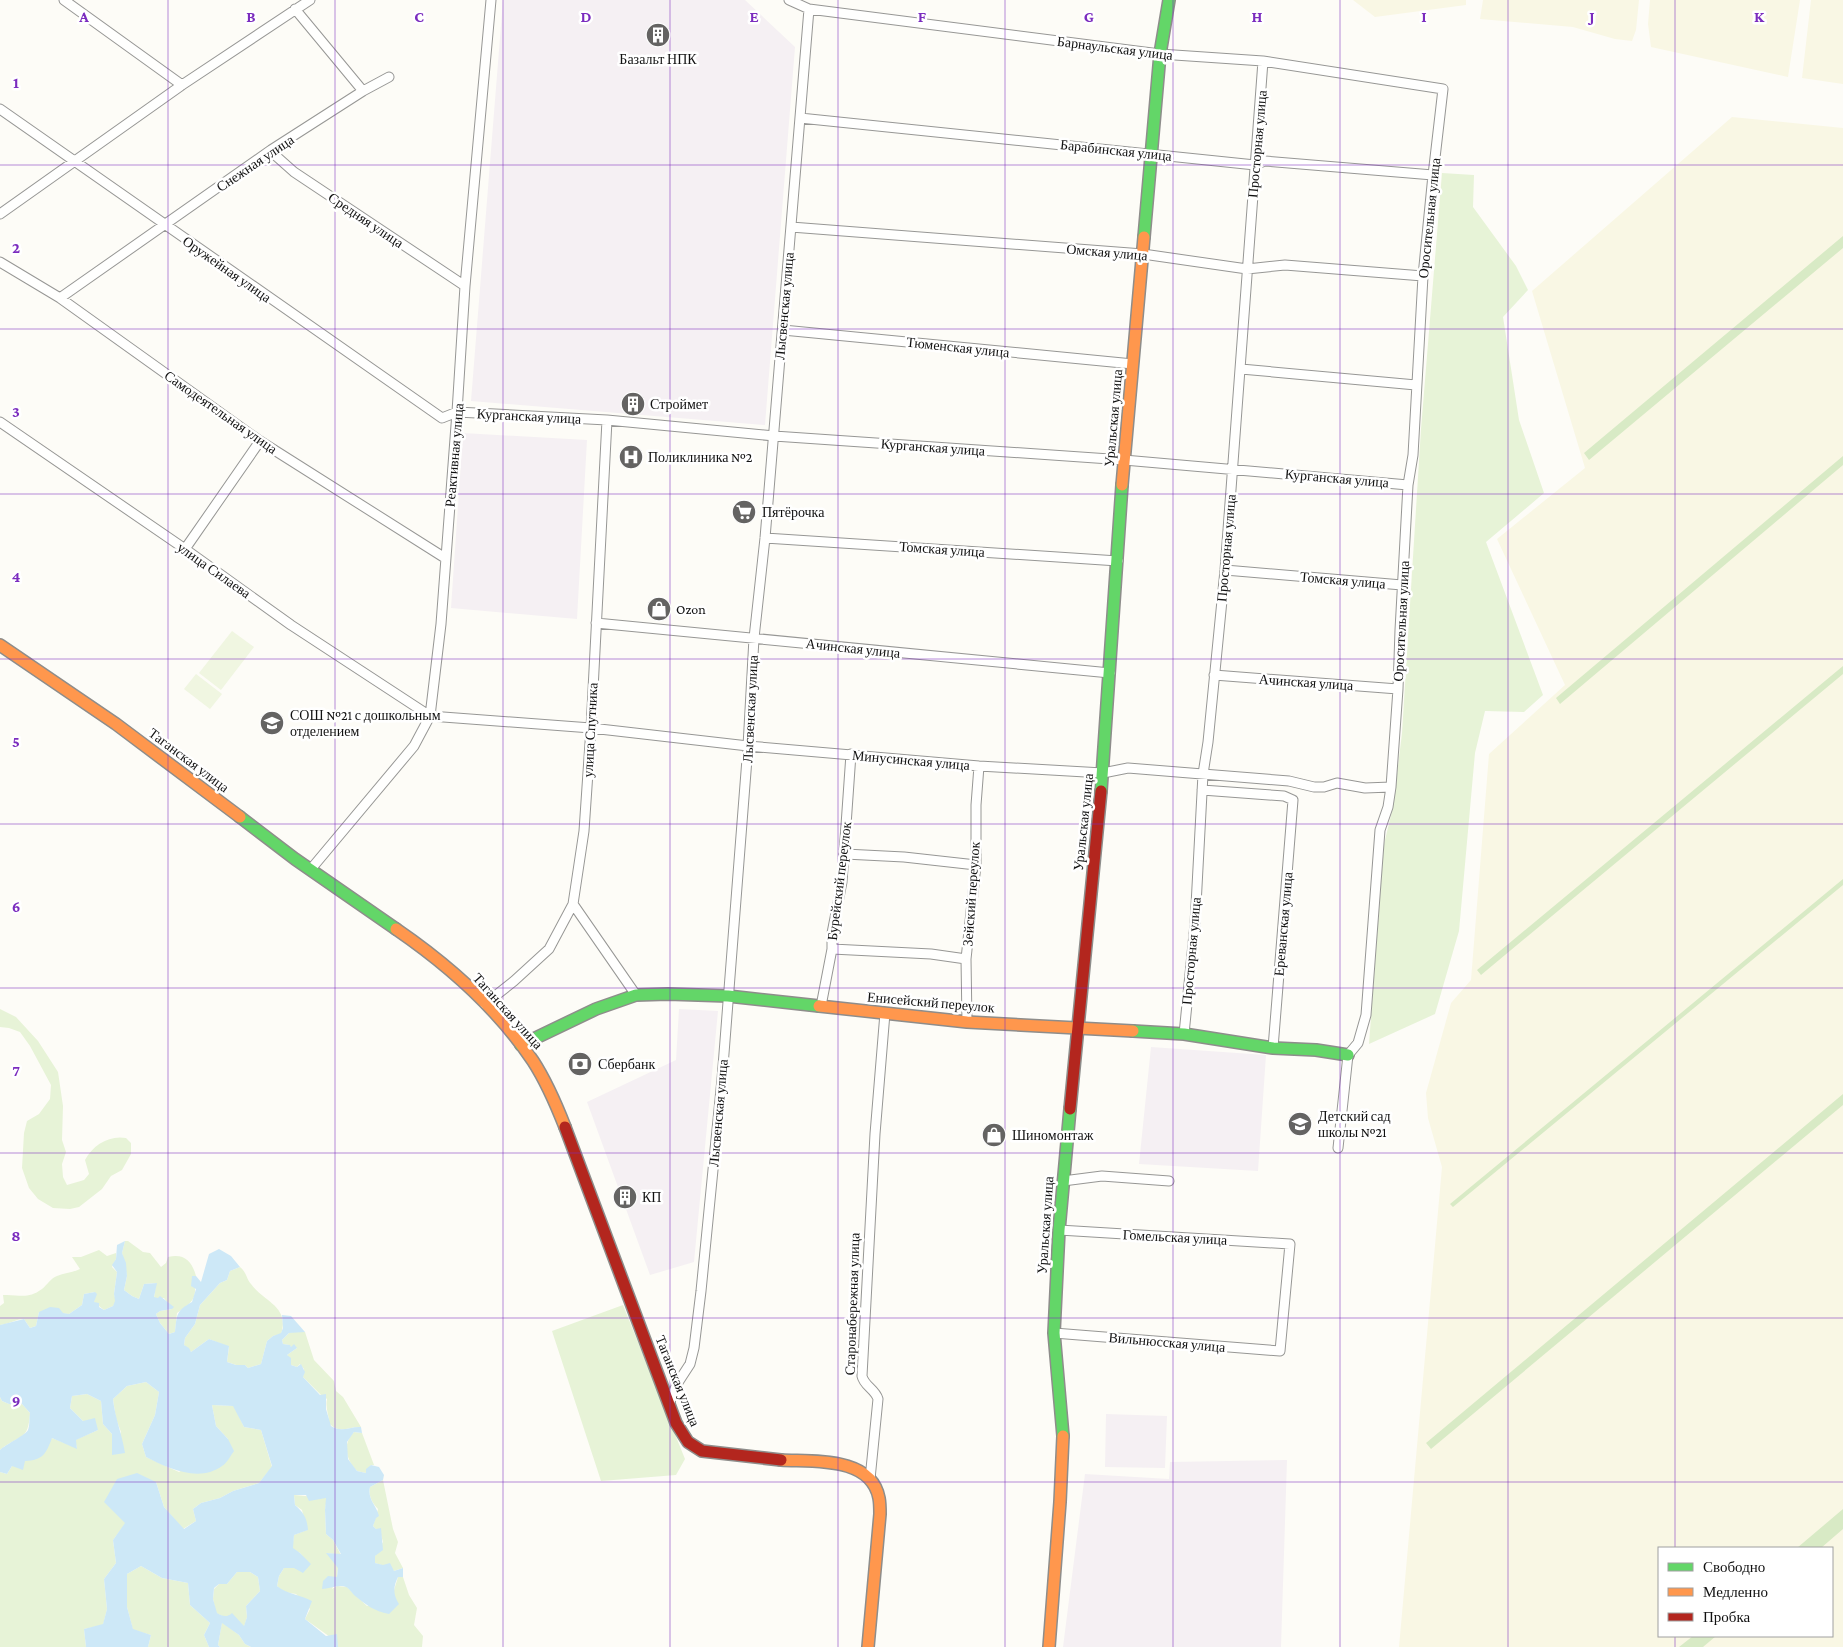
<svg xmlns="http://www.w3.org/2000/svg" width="1843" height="1647" viewBox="0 0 1843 1647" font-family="'Crimson Pro',serif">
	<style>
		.industrial { fill: #f5f0f3 }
		.farmland { fill: #f9f7e4; fill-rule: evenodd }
		.green { fill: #e7f3d7 }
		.forest { fill: #d8eac5 }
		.pitch { fill: #f0f6e1 }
		.water { fill: #cde8f7; fill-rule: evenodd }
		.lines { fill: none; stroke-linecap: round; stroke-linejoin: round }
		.street-casing { stroke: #979795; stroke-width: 11 }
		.fast-casing { stroke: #8e8d8b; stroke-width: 14 }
		.slow-casing { stroke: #8e8d8b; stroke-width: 14 }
		.jam-casing { stroke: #8e8d8b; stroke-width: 14 }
		.street { stroke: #fffffe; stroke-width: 9 }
		.fast { stroke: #63d668; stroke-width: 11 }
		.slow { stroke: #ff974d; stroke-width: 11 }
		.jam { stroke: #b3261e; stroke-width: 11 }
		.grid { fill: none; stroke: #7b2cbf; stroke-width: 1; stroke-opacity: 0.55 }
		.labels { text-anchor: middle; stroke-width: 5; stroke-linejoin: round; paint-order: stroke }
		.street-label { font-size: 14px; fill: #111; stroke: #fff }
		.poi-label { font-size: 14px; fill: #111; stroke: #fff; text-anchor: start }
		.grid-label { font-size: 16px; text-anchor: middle; font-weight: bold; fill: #7b2cbf; stroke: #fff; stroke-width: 5; stroke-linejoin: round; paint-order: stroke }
	</style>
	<rect width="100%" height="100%" fill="#fdfcf7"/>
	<path class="industrial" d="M503 0H745L795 47 765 425 471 401Z
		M463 433 587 440 577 619 451 608Z
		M679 1009 718 1011 694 1262 650 1275 587 1102 676 1060Z
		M1151 1047 1266 1055 1258 1171 1139 1164Z
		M1106 1414 1167 1416 1165 1468 1105 1467Z
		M1287 1460 1281 1647H1063L1085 1474 1169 1479 1170 1462Z"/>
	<path class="farmland" d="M1353 0H1466V5L1375 17Z
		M1483 0H1639L1636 30 1632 41 1615 39 1573 27 1480 19Z
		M1650 0H1800L1788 77 1651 47 1648 24Z
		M1811 0H1843V84L1802 78Z
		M1732 117 1843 128V1647H1399L1442 1167 1428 1118 1426 1093 1451 1003 1471 980 1489 754 1565 685 1497 539 1585 468 1532 291ZM1659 1548H1832V1636H1659Z"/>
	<path class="green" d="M1442 173 1474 175 1473 207 1516 266 1528 290 1503 317 1519 420 1544 493 1486 542 1543 695 1524 712 1485 711 1475 753 1459 931 1435 1014 1369 1044 1384 844 1393 807 1402 733 1421 429Z
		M0 1009 16 1017 38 1041 58 1072 63 1106 62 1140 66 1152 62 1164 63 1177 67 1185 84 1180 89 1174 85 1160C93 1145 109 1135 126 1138L131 1143V1154L122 1170 111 1176 102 1189 79 1207 70 1209 53 1208 38 1199 29 1188 22 1168 24 1133 27 1121 39 1114 50 1099 51 1085 30 1046 20 1032 9 1028 0 1027Z
		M125 1241H128L143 1252 150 1253 161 1267 166 1263 168 1257C184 1253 192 1261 196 1276H192C199 1297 194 1301 177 1313L175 1332 169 1334 160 1323 156 1314 160 1311 172 1309 164 1298H154L156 1283 144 1284 139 1299 132 1296 124 1290 127 1276 122 1253Z
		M99 1250 107 1256 116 1253V1259L112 1267 117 1272 114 1294 116 1301 113 1306 104 1310 94 1302 95 1292 84 1294 82 1305 69 1314 39 1312 36 1326 30 1328 24 1319C16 1319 9 1324 0 1325V1306L4 1303 3 1295C19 1294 27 1300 42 1289 47 1285 51 1278 57 1276 64 1273 72 1273 80 1269L72 1257H81Z
		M240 1267C247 1273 246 1278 251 1284 264 1302 290 1306 281 1334L273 1336 267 1341 261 1364 248 1368 245 1365H236L227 1362 229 1347 209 1339 191 1352 184 1345 185 1338 195 1324 200 1305 220 1283 227 1280 230 1271Z
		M623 1305 685 1459 676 1475 601 1481 552 1331Z
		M293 1332H305L314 1360 334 1381 336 1391 343 1397 361 1427C349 1426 339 1435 329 1423 329 1414 325 1408 327 1399L321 1395 303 1377 304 1369 300 1364 297 1367 291 1365 287 1355 297 1348 291 1347 289 1345 283 1344 282 1340 289 1333Z
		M146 1382 159 1392 155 1415 142 1444 146 1457 179 1472 228 1439 216 1426 212 1405 234 1406 244 1427 261 1430 272 1467 259 1483 233 1491 220 1498 201 1503 193 1509 196 1521 183 1529 164 1507 156 1482 113 1540 116 1563 104 1579 107 1609 103 1625 84 1629 86 1647H0V1472L7 1474 12 1466 25 1461 52 1438 77 1448 75 1440 98 1430 83 1421 70 1408 72 1396 87 1394 101 1401 103 1424 112 1434V1455L121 1432 116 1419 113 1399 127 1386Z
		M0 1397 2 1401 9 1404H22L30 1413C28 1442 21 1433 0 1450Z
		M354 1432 362 1433 374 1465H371L366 1473 357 1471C346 1460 342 1444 354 1432Z
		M383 1480 393 1529 398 1542 395 1553 403 1568 394 1571 391 1568 375 1563V1556L383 1542 381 1535 373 1526 378 1509C372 1503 368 1495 370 1487Z
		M294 1495 327 1498 325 1510 326 1534 333 1540 341 1555 327 1553 338 1567 337 1577 332 1589 337 1586 347 1587 367 1606 394 1597V1590L398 1577H403L409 1595 417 1608 414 1625 423 1636 422 1647H338L337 1642 305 1619 310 1609 296 1594 284 1592 277 1586 279 1576 284 1568H294L304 1558 300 1553 292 1549 294 1535 307 1530 302 1510 295 1505Z
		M141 1566 162 1578 188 1583 190 1605 210 1623 204 1635 209 1647H148L151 1635 133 1630 127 1607V1574Z
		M237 1572H250L258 1577 260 1591 246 1606 247 1617 244 1627 229 1616H222L216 1613 213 1599 214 1589 219 1584H227Z
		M222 1622 239 1635 245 1644 251 1647H220L218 1645Z"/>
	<path class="forest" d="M1843 236V248L1589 460 1584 453Z
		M1843 456V465L1560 704 1556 698Z
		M1843 666V674L1481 975 1477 970Z
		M1843 879V885L1453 1207 1450 1204Z
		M1843 1094V1105L1431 1449 1426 1443Z
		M1843 1509V1529L1821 1548H1797Z
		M1693 1636H1716L1703 1647H1679Z"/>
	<path class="pitch" d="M232 631 254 647 221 690 199 673Z
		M196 674 222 694 210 709 184 689Z"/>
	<path class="water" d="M125 1241 122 1253 126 1263 127 1276 124 1290 132 1296 139 1299 144 1284 157 1283 154 1297 158 1298 160 1296 174 1307 172 1309 160 1311 156 1314 160 1323 169 1334 175 1332C177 1314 176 1311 192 1302L196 1289 191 1286 192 1276H196L201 1282 209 1254 219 1249 231 1256 240 1267 230 1271 227 1280 220 1283 200 1305 195 1324 185 1338 184 1345 189 1348 191 1352 209 1339 229 1346 227 1362 236 1365H245L248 1368 261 1364 267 1341 273 1336 281 1333 283 1328 282 1315 291 1316 305 1332 289 1333 282 1340 283 1344 290 1345 291 1347 294 1344 297 1348 287 1355 291 1358V1365L297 1367 301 1364 305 1372 303 1377 320 1395 326 1394V1409L331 1426C342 1433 350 1426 361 1427L362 1433 354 1432 347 1442 348 1459 357 1471 366 1473V1469L371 1465 379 1467 384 1475 383 1480 370 1487C367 1499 377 1506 379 1516L376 1518 373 1526 376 1529 381 1528 383 1550 375 1556V1563L383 1565 390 1563 394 1571 403 1568V1577H398C393 1587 393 1595 399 1604L389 1614C374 1611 366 1605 354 1595 352 1593 349 1588 346 1587 339 1584 329 1589 322 1589L323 1581 328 1576 337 1577 338 1568 326 1553 341 1554 333 1540 326 1534 325 1510 326 1498 309 1501 306 1495H294L295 1505C304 1513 307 1518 308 1530L294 1535 293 1548 300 1553 311 1564 303 1573 294 1568H284L279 1576 277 1586C287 1594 301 1595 312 1601L305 1619 326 1636 337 1634 338 1647H251L245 1644 239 1635 222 1623 218 1645 220 1647H209L204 1635 210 1623 190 1605 188 1583 162 1578 141 1566 127 1574V1607L133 1629 151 1635 148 1647H86L84 1629 103 1624 107 1609 104 1579 116 1563 113 1540 125 1523 104 1502 117 1479 137 1473 156 1482 164 1507 184 1529 196 1521 193 1509 201 1503 220 1498 233 1491 259 1483 272 1466 261 1430 244 1427 233 1406 212 1405 216 1426 228 1439 234 1451C231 1455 227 1463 222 1466 199 1483 167 1468 146 1457L142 1444 155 1415 159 1392 146 1382 127 1386 113 1399C115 1418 122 1434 125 1453L112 1455V1434L103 1424 101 1401 87 1394 72 1396 70 1408 83 1421 95 1418 98 1430 76 1440 77 1449 52 1438C46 1454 43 1460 25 1461L23 1470 12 1466 7 1474 0 1472V1450C5 1445 27 1434 28 1430 30 1425 29 1418 30 1413L22 1404H9L2 1401 0 1397V1325L24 1319 30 1328 36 1326 39 1312 50 1307 59 1308 63 1313 69 1314 82 1305 84 1294 95 1292 97 1294 94 1302 99 1303V1307L104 1310 113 1306 115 1301 114 1294 117 1272 112 1265 116 1259 117 1245ZM237 1572H250L258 1577 260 1591 246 1606 247 1617 244 1626 232 1613C227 1618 222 1616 217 1613L213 1599 214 1588 219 1584H227Z"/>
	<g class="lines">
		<g class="street-casing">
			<path id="street" d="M64 0 182 85
				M789 0 809 9 1160 54 1263 61 1443 89 1433 175 1423 276 1413 455 1408 485 1400 630 1398 689 1391 787 1388 807 1380 830 1366 1015 1358 1043 1348 1055 1338 1148
				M363 91 389 77
				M0 109 442 418 457 412 607 420 774 436 1124 460 1408 485
				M800 118 1255 165 1265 161 1433 175
				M271 150 276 156 294 172 465 286
				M0 214 182 85 310 0
				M791 227 1143 254 1247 269 1285 265 1423 276
				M0 262 60 298 260 441 445 558
				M60 298 271 150 363 91 295 9
				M783 330 1133 364
				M1241 369 1416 385
				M0 422 185 549 291 625 430 716 591 728 748 746 979 766 1103 773 1128 768 1289 781 1314 787H1324L1337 783 1365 788 1391 787
				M765 538 1118 561
				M185 549 260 441
				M1225 570 1402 585
				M596 623 1110 673
				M1214 675 1398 689
				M1202 790 1284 796 1293 800 1273 1048
				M845 854 904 857 976 865
				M311 869 414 746 430 716 441 624 457 412 465 286 491 0
				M573 904 636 995
				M832 949 931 954 966 959
				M485 1004 514 981 549 949 573 904 584 831 591 728 607 420
				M821 1006 832 949V933L842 882 851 754
				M967 1022 966 959 976 865V805L979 766
				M1184 1034 1195 924 1203 774 1208 742 1225 570 1263 61
				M1063 1181 1102 1176 1169 1181
				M1054 1333 1280 1351 1290 1244 1059 1230
				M669 1404 677 1384 690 1364 694 1348 701 1291 722 1079 748 746 754 638 765 538 809 9
				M870 1479 878 1399C875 1389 864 1386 862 1376L875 1134 885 1013"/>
		</g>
		<g class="fast-casing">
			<path id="fast" d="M1144 237 1160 54 1169 0
				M1101 791 1122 485
				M240 817 295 859 396 929
				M1133 1031 1184 1034 1273 1048 1316 1050 1348 1055
				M521 1045 596 1009 636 995 668 994 728 996 819 1006
				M1063 1436 1054 1333 1059 1230 1070 1109"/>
		</g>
		<g class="slow-casing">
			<path id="slow" d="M1122 485 1144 237
				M0 645 116 724 240 817
				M396 929C447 964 498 1009 533 1061 546 1081 556 1104 565 1127
				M819 1006 967 1022 1133 1031
				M781 1460C813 1462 871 1456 879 1498 880 1503 880 1509 880 1514L868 1647
				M1049 1647 1060 1502 1063 1436"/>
		</g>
		<g class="jam-casing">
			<path id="jam" d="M1070 1109 1101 791
				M565 1127 676 1423 688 1442 702 1451 781 1460"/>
		</g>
		<use href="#street" class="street"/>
		<use href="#fast" class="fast"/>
		<use href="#slow" class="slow"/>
		<use href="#jam" class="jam"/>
	</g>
	<path class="grid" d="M168 0V1647M335 0V1647M503 0V1647M670 0V1647M838 0V1647M1005 0V1647M1173 0V1647M1340 0V1647M1508 0V1647M1675 0V1548M0 165H1843M0 329H1843M0 494H1843M0 659H1843M0 824H1843M0 988H1843M0 1153H1843M0 1318H1843M0 1482H1843M1675 1636V1647"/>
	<defs>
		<g id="building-disc" transform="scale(1.25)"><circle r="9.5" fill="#646362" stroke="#fff"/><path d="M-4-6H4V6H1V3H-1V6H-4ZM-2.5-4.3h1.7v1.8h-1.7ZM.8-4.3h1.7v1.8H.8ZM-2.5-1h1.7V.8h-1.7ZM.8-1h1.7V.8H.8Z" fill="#fff"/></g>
		<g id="hospital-disc" transform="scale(1.25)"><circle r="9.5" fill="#646362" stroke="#fff"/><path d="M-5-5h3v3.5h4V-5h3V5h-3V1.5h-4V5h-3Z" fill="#fff"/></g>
		<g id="supermarket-disc" transform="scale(1.25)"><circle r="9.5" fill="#646362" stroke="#fff"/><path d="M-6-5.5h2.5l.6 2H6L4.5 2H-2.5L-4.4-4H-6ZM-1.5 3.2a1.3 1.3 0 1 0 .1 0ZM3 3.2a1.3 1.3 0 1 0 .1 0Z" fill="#fff"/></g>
		<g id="shop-disc" transform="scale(1.25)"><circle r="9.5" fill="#646362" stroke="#fff"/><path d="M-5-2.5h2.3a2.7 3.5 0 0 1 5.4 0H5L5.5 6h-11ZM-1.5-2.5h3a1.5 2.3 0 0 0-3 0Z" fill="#fff"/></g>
		<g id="school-disc" transform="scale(1.25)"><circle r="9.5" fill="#646362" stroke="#fff"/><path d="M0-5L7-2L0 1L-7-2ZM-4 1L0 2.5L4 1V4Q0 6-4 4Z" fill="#fff"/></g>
		<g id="bank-disc" transform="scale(1.25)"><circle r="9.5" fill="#646362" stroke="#fff"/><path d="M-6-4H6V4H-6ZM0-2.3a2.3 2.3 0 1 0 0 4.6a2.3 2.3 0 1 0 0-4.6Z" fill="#fff"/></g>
	</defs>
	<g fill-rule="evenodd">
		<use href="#building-disc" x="658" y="35"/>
		<use href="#building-disc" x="633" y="404"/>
		<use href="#hospital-disc" x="631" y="457"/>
		<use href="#supermarket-disc" x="744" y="512"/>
		<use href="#shop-disc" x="659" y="609"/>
		<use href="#school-disc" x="272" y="723"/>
		<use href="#bank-disc" x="580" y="1064"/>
		<use href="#school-disc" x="1300" y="1124"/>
		<use href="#shop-disc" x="994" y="1135"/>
		<use href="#building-disc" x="625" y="1197"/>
	</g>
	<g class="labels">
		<g class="street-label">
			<text transform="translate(1115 48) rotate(7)" y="5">Барнаульская улица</text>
			<text transform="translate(1257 144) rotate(-85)" y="5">Просторная улица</text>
			<text transform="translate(1116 150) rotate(6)" y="5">Барабинская улица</text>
			<text transform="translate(255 163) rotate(-34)" y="5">Снежная улица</text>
			<text transform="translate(1429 218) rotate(-84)" y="5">Оросительная улица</text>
			<text transform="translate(366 220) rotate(34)" y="5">Средняя улица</text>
			<text transform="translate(1107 252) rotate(5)" y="5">Омская улица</text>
			<text transform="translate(227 269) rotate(35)" y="5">Оружейная улица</text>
			<text transform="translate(784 306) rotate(-85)" y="5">Лысвенская улица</text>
			<text transform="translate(958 347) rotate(6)" y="5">Тюменская улица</text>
			<text transform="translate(221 412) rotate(35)" y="5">Самодеятельная улица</text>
			<text transform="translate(529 416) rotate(3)" y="5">Курганская улица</text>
			<text transform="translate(1113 418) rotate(-85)" y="5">Уральская улица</text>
			<text transform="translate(933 447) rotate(4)" y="5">Курганская улица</text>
			<text transform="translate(454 455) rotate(-85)" y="5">Реактивная улица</text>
			<text transform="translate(1337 478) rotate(5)" y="5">Курганская улица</text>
			<text transform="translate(1226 548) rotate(-85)" y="5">Просторная улица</text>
			<text transform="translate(942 549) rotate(4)" y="5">Томская улица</text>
			<text transform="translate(214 570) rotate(35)" y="5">улица Силаева</text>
			<text transform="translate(1343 580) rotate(5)" y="5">Томская улица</text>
			<text transform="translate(1401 621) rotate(-87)" y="5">Оросительная улица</text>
			<text transform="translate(853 648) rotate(6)" y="5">Ачинская улица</text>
			<text transform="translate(1306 682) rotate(4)" y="5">Ачинская улица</text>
			<text transform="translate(750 709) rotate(-87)" y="5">Лысвенская улица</text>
			<text transform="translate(590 730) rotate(-87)" y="5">улица Спутника</text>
			<text transform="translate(189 760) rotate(37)" y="5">Таганская улица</text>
			<text transform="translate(911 760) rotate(5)" y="5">Минусинская улица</text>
			<text transform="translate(1083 822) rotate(-84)" y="5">Уральская улица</text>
			<text transform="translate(839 881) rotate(-83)" y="5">Бурейский переулок</text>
			<text transform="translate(971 894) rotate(-86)" y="5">Зейский переулок</text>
			<text transform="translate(1283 924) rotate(-85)" y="5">Ереванская улица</text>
			<text transform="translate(1191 951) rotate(-85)" y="5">Просторная улица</text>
			<text transform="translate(931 1002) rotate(5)" y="5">Енисейский переулок</text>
			<text transform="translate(508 1011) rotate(48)" y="5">Таганская улица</text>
			<text transform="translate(718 1113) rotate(-85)" y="5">Лысвенская улица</text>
			<text transform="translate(1045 1225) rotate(-86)" y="5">Уральская улица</text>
			<text transform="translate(1175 1237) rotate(3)" y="5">Гомельская улица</text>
			<text transform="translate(852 1304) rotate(-88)" y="5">Старонабережная улица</text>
			<text transform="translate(1167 1342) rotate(5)" y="5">Вильнюсская улица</text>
			<text transform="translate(678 1381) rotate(68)" y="5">Таганская улица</text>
		</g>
		<g class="poi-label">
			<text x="658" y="64" text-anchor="middle">Базальт НПК</text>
			<text x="650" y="409">Строймет</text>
			<text x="648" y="462">Поликлиника №2</text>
			<text x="762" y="517">Пятёрочка</text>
			<text x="676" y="614">Ozon</text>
			<text x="290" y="720">СОШ №21 с дошкольным<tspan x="290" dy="16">отделением</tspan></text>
			<text x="598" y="1069">Сбербанк</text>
			<text x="1318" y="1121">Детский сад<tspan x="1318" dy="16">школы №21</tspan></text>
			<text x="1012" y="1140">Шиномонтаж</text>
			<text x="642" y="1202">КП</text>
		</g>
	</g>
	<g class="grid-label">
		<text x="84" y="22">A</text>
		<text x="251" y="22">B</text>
		<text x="419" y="22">C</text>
		<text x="586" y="22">D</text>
		<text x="754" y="22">E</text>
		<text x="922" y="22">F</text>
		<text x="1089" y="22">G</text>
		<text x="1257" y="22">H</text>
		<text x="1424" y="22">I</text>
		<text x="1592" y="22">J</text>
		<text x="1759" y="22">K</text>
		<text x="16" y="88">1</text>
		<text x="16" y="253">2</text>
		<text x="16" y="417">3</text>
		<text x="16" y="582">4</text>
		<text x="16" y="747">5</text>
		<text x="16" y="912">6</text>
		<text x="16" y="1076">7</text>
		<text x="16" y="1241">8</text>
		<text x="16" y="1406">9</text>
	</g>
	<rect x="1658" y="1547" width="175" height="90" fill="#ffffff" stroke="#a0a0a0"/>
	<rect x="1668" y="1563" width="25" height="8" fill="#63d668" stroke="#a0a0a0"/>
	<text x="1703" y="1572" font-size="15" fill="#111111">Свободно</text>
	<rect x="1668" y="1588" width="25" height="8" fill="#ff974d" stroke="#a0a0a0"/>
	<text x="1703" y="1597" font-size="15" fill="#111111">Медленно</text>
	<rect x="1668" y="1613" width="25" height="8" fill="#b3261e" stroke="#a0a0a0"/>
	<text x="1703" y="1622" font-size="15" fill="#111111">Пробка</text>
</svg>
